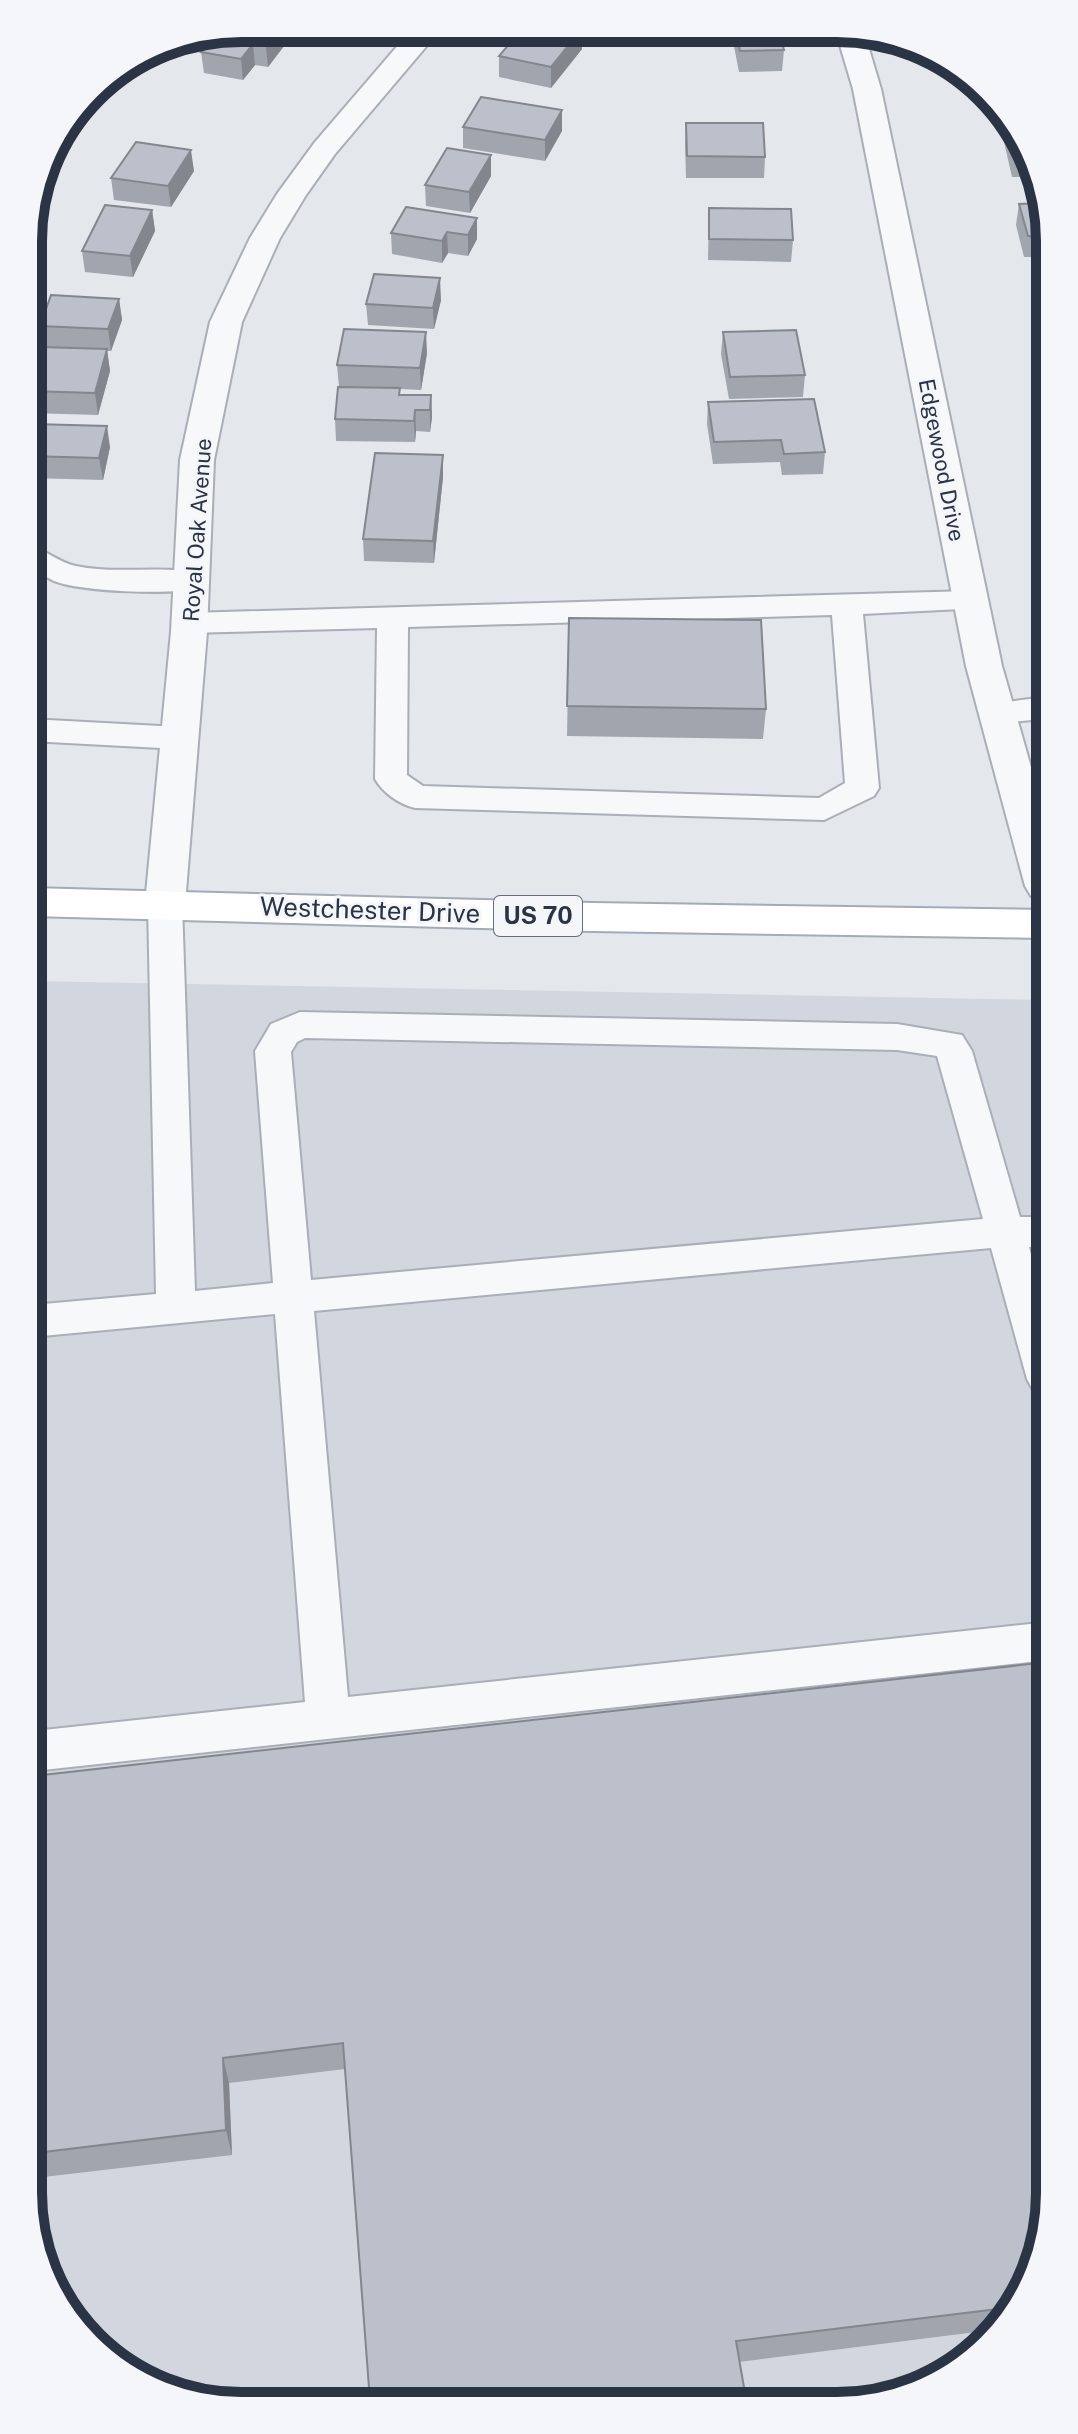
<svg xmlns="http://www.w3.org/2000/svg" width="1078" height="2434" viewBox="0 0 1078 2434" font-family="'Public Sans',sans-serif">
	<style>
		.built { fill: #d2d6de }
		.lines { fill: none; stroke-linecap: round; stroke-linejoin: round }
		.lane-casing { stroke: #a9aeb7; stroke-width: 4 }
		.street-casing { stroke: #a9aeb7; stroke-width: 4 }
		.primary-casing { stroke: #a3abb8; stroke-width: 4 }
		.lane { fill: #f7f8fa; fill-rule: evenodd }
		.street { fill: #f7f8fa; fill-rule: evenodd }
		.primary { fill: #fff; fill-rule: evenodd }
		.wall { fill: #a1a5ae }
		.shaded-wall { fill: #83868d }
		.building { fill: #bbc0ca; stroke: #83868d; stroke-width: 2 }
		.labels { text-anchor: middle; stroke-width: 6; stroke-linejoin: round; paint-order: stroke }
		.far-street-label { font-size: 22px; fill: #2b3445; stroke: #f4f6f9 }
		.shield { fill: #f4f6f9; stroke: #676e7b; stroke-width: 2 }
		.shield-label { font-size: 24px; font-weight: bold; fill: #2b3445 }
		.street-label { font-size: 26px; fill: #2b3445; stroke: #f4f6f9 }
		.rim { fill: none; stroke: #2b3445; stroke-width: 10 }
	</style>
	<rect width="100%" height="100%" fill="#e4e7ec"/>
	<path class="built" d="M31 981 1045 1000 1050 2208 1034 2274 997 2333 893 2399 200 2402 100 2353 35 2249Z"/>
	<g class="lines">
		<g class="lane-casing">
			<path id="lane" d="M30 546C46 550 60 563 76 566 117 575 162 564 202 574L206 581 202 588C173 595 86 592 57 582 48 579 39 572 30 567Z
				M970 591 981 594 985 601 981 608 863 614 879 788 874 796 824 820 415 808C399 804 383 793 375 779L377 628 189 633 178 630 173 623 178 616 189 613ZM832 615 845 783 819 798 423 786 407 775 408 627Z
				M1044 697V719L997 723 986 719 981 712 986 705Z
				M30 719 179 727 190 730 195 738 190 746 179 749 30 741Z
				M165 892 177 895 182 904 195 1291 273 1283 255 1051 271 1024 300 1012 897 1024 962 1035 972 1051 1020 1217H1046V1247H1029L1046 1308 1047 1395 1033 1390 1027 1379 991 1248 314 1311 348 1697 1048 1622V1660L34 1771V1731L305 1702 275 1314 32 1337V1305L156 1294 148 904 153 895ZM305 1038 897 1050 937 1056 983 1219 311 1280 291 1052 297 1042Z"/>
		</g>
		<g class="street-casing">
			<path id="street" d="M412 29H441L335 154 306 195 280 238 242 322 214 460 207 632 185 904 179 914 165 918 151 914 145 904 171 632 180 460 210 322 250 238 277 194 315 142Z
				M836 32H864L881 89 1002 666 1045 816V900L1031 896 1025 886 966 666 853 89Z"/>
		</g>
		<g class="primary-casing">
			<path id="primary" d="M31 888 592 903 1045 910V938L592 931 31 916Z"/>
		</g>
		<use href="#lane" class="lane"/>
		<use href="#street" class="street"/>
		<use href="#primary" class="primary"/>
	</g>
	<path class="wall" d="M521 30H582V49L551 88 499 77V56Z
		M731 31H779L784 50 782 71 739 72Z
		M284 37V46L268 67 255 65 243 80 204 73 201 52Z
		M686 123 765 157 764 178H686L685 144Z
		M1004 123 1038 177H1012L1002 133Z
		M463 127 562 131 545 161 463 148Z
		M491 155V176L470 213 426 206 425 185Z
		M194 171 171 207 114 200 111 178Z
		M1043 203V257H1024L1016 225 1019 204Z
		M709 208 793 240 791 262 708 260Z
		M152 210 155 231 133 277 85 272 82 251Z
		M477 218V239L468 256 448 253 442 263 392 254 391 233Z
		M1039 287H1043V335L1035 308Z
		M119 299 122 320 111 351H107L110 371 98 415 29 413V376H32L44 347 40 326Z
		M441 300 434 329 368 325 366 304Z
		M723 332 805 375 803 397 729 399 721 354Z
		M427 353 421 390 400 389V395H431L432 417 430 432 416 431 415 442 336 441 335 419 339 387 337 365Z
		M708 402 825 452 823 474 782 475 780 462 713 464 707 424Z
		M29 437 110 447 103 480 29 478Z
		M443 455V477L434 563 364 561 363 539Z
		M569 618 766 709 763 739 567 736Z
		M34 1776 1034 2274 1000 2329 739 2362 345 2069 229 2083 232 2155 35 2178Z"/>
	<path class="shaded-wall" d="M280 28H293L284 37V46L268 67 266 46Z
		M581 30H582V49L551 88V67Z
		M253 44 255 65 243 80 241 59Z
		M562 110V131L545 161V140Z
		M191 150 194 171 171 207 168 186Z
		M491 155V176L470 213 469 192Z
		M152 210 155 231 133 277 130 256Z
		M477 218V239L468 256V235Z
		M447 232 448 253 442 263V241Z
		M440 278 441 300 434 329 433 308Z
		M119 299 122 320 111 351 108 329Z
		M426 332 427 353 421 390 420 368Z
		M107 349 110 371 98 415 95 393Z
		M431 395 432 417 430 432V410Z
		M415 410 416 431 415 442 414 421Z
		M107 426 110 447 103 480 99 458Z
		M443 455V477L434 563 433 541Z
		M41 570 45 592 32 656 30 645V624Z
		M223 2058 229 2083 232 2155 226 2130Z"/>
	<path class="building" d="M241 28H280L266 46 253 44 241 59 201 52 218 33Z
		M521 30H581L551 67 499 56Z
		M736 31H779L784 50 740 51Z
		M481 97 562 110 545 140 463 127Z
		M686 123H763L765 157 687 156Z
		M1010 133 1024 156H1016Z
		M136 142 191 150 168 186 111 178Z
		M447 148 491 155 469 192 425 185Z
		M1043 203V236H1028L1019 204Z
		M105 205 152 210 130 256 82 251Z
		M406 207 477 218 468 235 447 232 442 241 391 233Z
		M709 208 791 209 793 240 709 239Z
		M374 274 440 278 433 308 366 304Z
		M1039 287H1043V301Z
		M51 295 119 299 108 329 40 326Z
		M344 329 426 332 420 368 337 365Z
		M796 330 805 375 730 377 723 332Z
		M40 347 107 349 95 393 29 391V376H32Z
		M338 387 400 388 399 395H431L430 410H415L414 421 335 419Z
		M814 399 825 452 784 454 781 440 714 442 708 402Z
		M33 424 107 426 99 458 29 456V437Z
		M375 453 443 455 433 541 363 539Z
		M30 570H41L30 624Z
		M569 618 761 620 766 709 567 706Z
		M1048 1662 1050 2208 1034 2274 1014 2307 736 2341 746 2399 370 2401 343 2043 223 2058 226 2130 35 2153 34 1776Z"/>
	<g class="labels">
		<g class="far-street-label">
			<text transform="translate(942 460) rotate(79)" y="8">Edgewood Drive</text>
			<text transform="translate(197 530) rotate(-86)" y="8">Royal Oak Avenue</text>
		</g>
		<rect class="shield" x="494" y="896" width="88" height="40" rx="6"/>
		<g class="shield-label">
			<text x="538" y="924">US 70</text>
		</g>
		<g class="street-label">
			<text transform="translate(370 910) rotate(2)" y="9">Westchester Drive</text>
		</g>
	</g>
	<path d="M0 0H1078V2434H0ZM241 42H837A199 199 0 0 1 1036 241V2193A199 199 0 0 1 837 2392H241A199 199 0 0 1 42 2193V241A199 199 0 0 1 241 42Z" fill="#f4f6f9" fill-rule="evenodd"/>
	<path class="rim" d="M241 42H837A199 199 0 0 1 1036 241V2193A199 199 0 0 1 837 2392H241A199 199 0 0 1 42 2193V241A199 199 0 0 1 241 42Z"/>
</svg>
